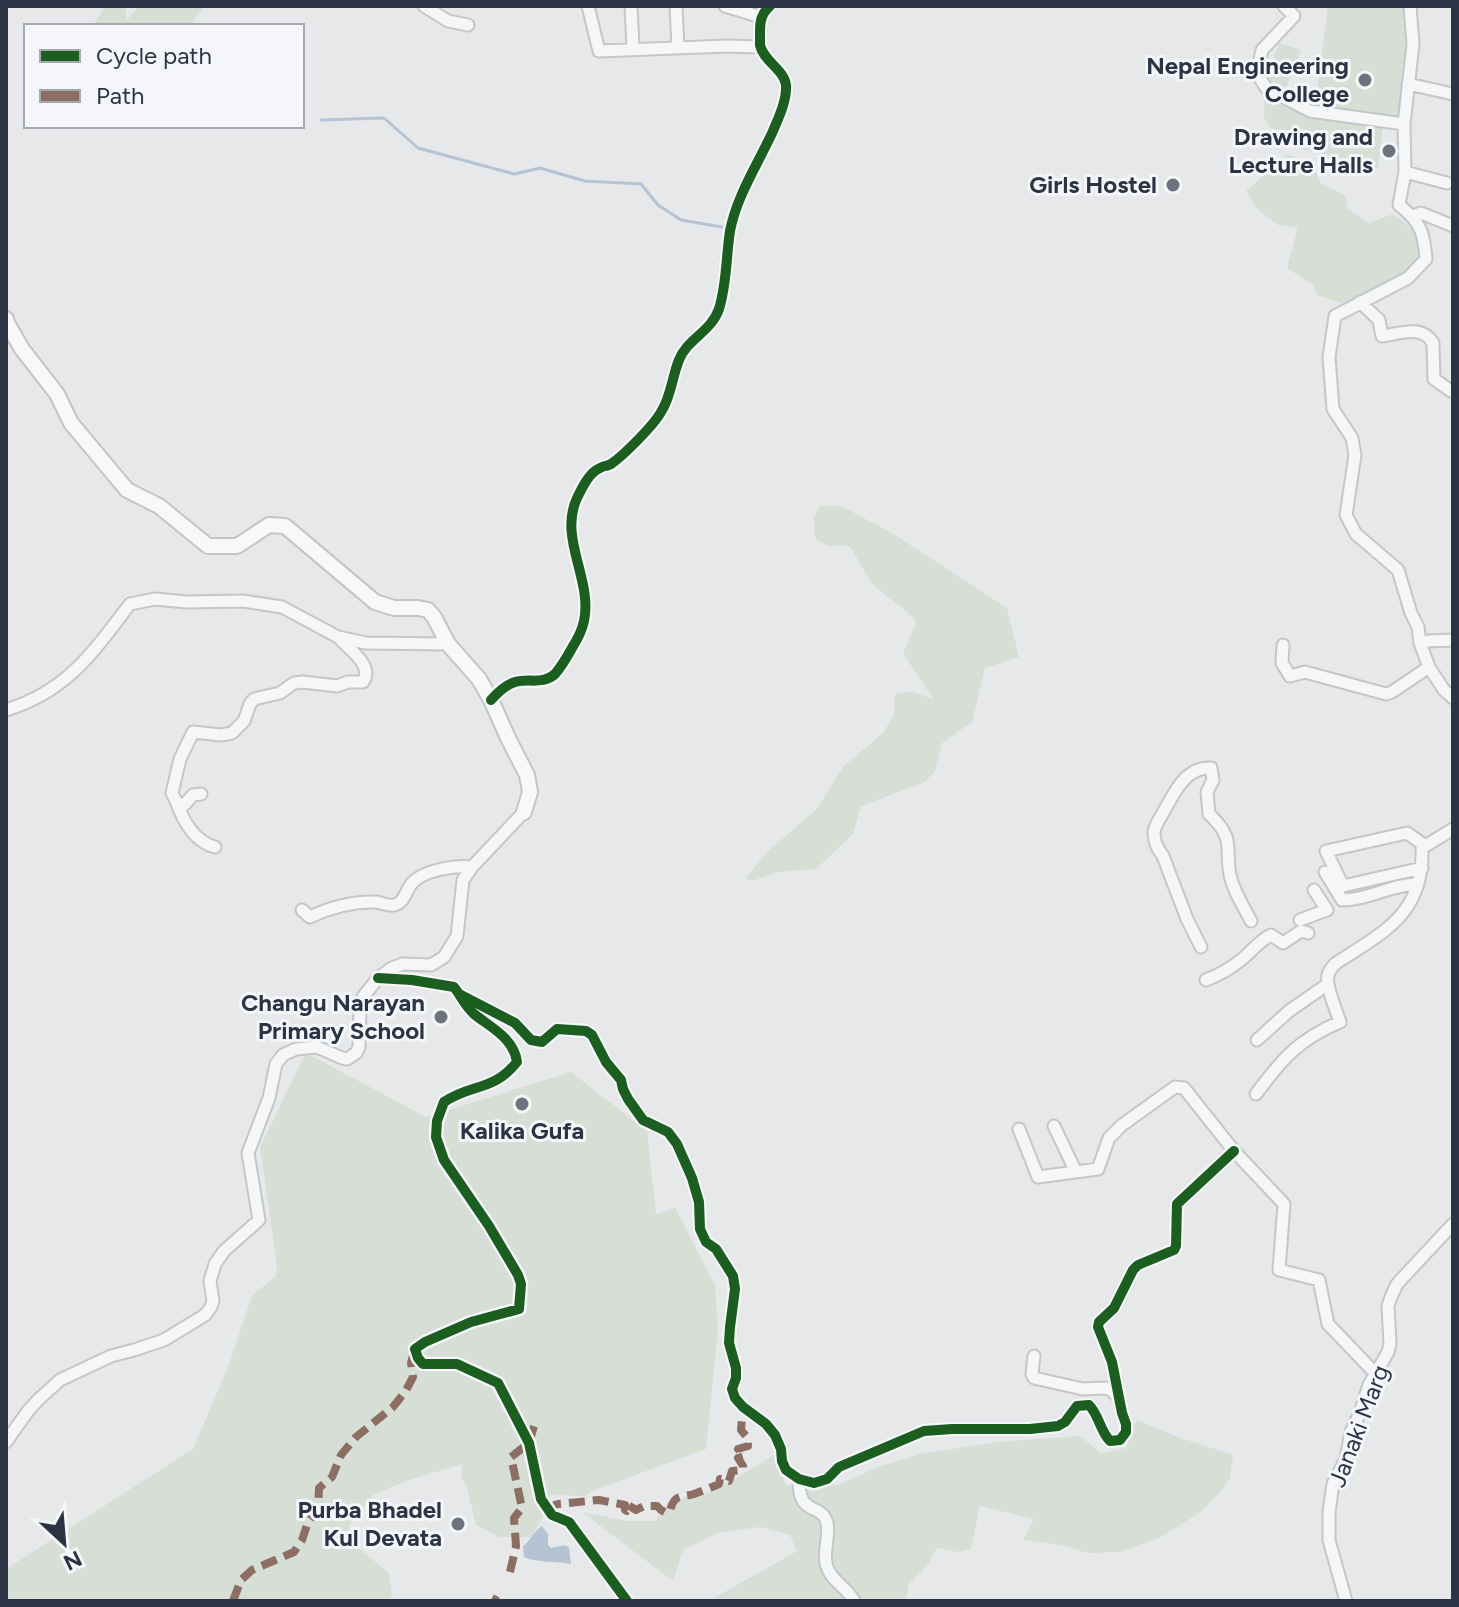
<svg xmlns="http://www.w3.org/2000/svg" width="1459" height="1607" viewBox="0 0 1459 1607" font-family="Figtree,sans-serif">
	<style>
		.green { fill: #d6ded6 }
		.water { fill: #b4c4d5 }
		.lines { fill: none; stroke-linecap: round; stroke-linejoin: round }
		.stream { stroke: #b4c4d5; stroke-width: 3 }
		.minor-casing { stroke: #c4c6c8; stroke-width: 15 }
		.major-casing { stroke: #c2c5c8; stroke-width: 18 }
		.minor { stroke: #f5f6f7; stroke-width: 11 }
		.major { stroke: #f8f8f8; stroke-width: 14 }
		.quiet { stroke: #8d6e63; stroke-width: 8; stroke-dasharray: 16 8; stroke-linecap: butt }
		.cycleway-casing { stroke: #f4f6f9; stroke-width: 15 }
		.cycleway { stroke: #1b5e20; stroke-width: 10 }
		.poi-dot { fill: #6c737f; stroke: #f4f6f9; stroke-width: 3 }
		.labels { text-anchor: middle; stroke-width: 6; stroke-linejoin: round; paint-order: stroke }
		.poi-label { font-size: 24px; font-weight: bold; fill: #2b3445; stroke: #f4f6f9; text-anchor: end }
		.street-label { font-size: 24px; fill: #2b3445; stroke: #f4f6f9 }
	</style>
	<rect width="100%" height="100%" fill="#e6e8ea"/>
	<path class="green" d="M105 6H126V21L139 6H205L188 26H93Z
		M1328 6H1405L1408 69 1398 120 1315 107Z
		M1279 43 1301 50 1286 88 1266 80Z
		M1265 97 1300 113 1383 125 1378 169 1305 150 1279 141 1278 130 1271 128 1264 118Z
		M1288 154 1311 162 1321 184 1345 195 1348 209 1369 223 1393 214 1419 234 1425 261 1409 278 1348 305 1317 295 1313 285 1287 268 1298 227 1278 225 1257 209 1246 191Z
		M820 506H841L892 533 1007 608 1019 657 985 668 972 722 942 743 935 771 925 782 861 806 853 834 816 869 779 872 752 881 746 878 768 851 816 810 844 766 883 733 894 715 895 694 910 691 934 699 903 654 916 623 913 617 872 584 850 546H828L815 538 814 517Z
		M306 1053 426 1117 571 1072 647 1131 656 1214 675 1208 715 1285 718 1331 706 1449 592 1491 585 1496 550 1495 541 1520 531 1537H500L476 1525 466 1484 461 1478 462 1464 409 1480 374 1494 353 1519 345 1537 389 1573 392 1597 383 1601H6V1569L193 1449 227 1370 252 1296 276 1276 277 1265 260 1147Z
		M1137 1420 1175 1436 1233 1455 1230 1478 1219 1493 1201 1512 1159 1538 1120 1552 1087 1553 1063 1545 1023 1540 1034 1519 980 1506 971 1549 958 1552 937 1548 927 1566 908 1585 906 1601H709L797 1551 790 1535 760 1527 720 1532 683 1550 673 1581 582 1512 626 1521H656L661 1510 685 1497 705 1494 734 1479 774 1455 786 1485H838L881 1466 921 1454 996 1442 1080 1436 1101 1453 1126 1448Z"/>
	<path class="water" d="M542 1526 548 1534V1545L551 1548 565 1545 569 1548 571 1564C556 1561 538 1563 524 1557L523 1546C530 1542 533 1531 542 1526Z"/>
	<g class="lines">
		<path class="stream" d="M321 120 384 118 418 148 514 174 540 168 585 181 641 184 658 205 681 220 722 227"/>
		<g class="minor-casing">
			<path id="minor" d="M424 6 448 21 468 25
				M588 6 599 51 727 46 760 47
				M631 6 633 49
				M676 6 678 48
				M725 6 761 17
				M1284 6 1294 16 1262 50 1257 73 1266 88 1310 111 1404 124
				M1410 6 1413 44 1404 124 1405 172 1399 205C1421 222 1424 233 1426 259L1408 278 1335 316 1329 357 1333 409 1352 438 1355 455 1346 515 1356 534 1398 570 1411 613 1418 627 1420 643 1429 667 1444 690 1453 698
				M1408 84 1453 94
				M1405 172 1447 183
				M1413 216 1421 213 1453 226
				M1360 302 1379 320 1382 336C1399 334 1422 324 1433 343L1434 379 1451 391 1453 390
				M1420 643 1428 641 1453 640
				M1283 645 1282 663 1290 676 1305 672 1386 694 1392 692 1429 667
				M491 700C498 692 505 685 515 682 529 678 543 685 555 674 562 666 567 657 572 648 577 640 582 631 584 621 593 579 557 537 578 496 583 486 589 473 600 468 607 464 603 468 611 464 623 456 654 425 661 412 671 397 672 377 679 360 687 339 711 332 719 309 727 283 726 257 730 231 737 195 758 164 773 131 779 117 787 100 786 85 784 69 763 61 760 45 760 41 760 37 760 33 760 21 761 14 770 6
				M6 710C68 691 93 652 130 604L155 599 186 602 243 601 282 607 338 637 366 643 448 644
				M201 794 193 795 184 805 177 803 172 793 180 759 193 732 221 735 232 733 244 721 250 704 254 699 280 693 294 683 303 682 337 686 348 682H363C374 666 350 650 340 639
				M177 803C183 821 195 842 215 847
				M1422 868 1343 886 1326 851 1407 833 1424 845
				M1325 872 1342 900C1369 900 1392 884 1418 884
				M302 910 310 917C331 907 352 901 376 902 382 903 389 906 394 905 405 903 406 889 413 882 425 870 456 865 472 867
				M1300 920 1327 910 1314 890
				M1201 947 1187 919 1163 856C1157 848 1154 842 1154 832 1155 824 1162 816 1165 809 1176 790 1186 767 1211 768L1213 780 1207 792 1209 814C1238 841 1223 849 1231 879 1235 894 1244 907 1251 921
				M378 978 412 980 454 987C461 996 465 1006 474 1014 490 1027 514 1038 517 1062 493 1092 472 1083 444 1102L437 1121 436 1137 444 1160 489 1226 518 1275 521 1284 519 1309 471 1322 425 1342 415 1349 418 1358 423 1364H457L498 1383 529 1443 541 1499 552 1515 569 1522 627 1601
				M1206 980C1219 975 1230 969 1241 960 1251 952 1260 940 1271 935L1283 943 1301 931 1308 933
				M459 994 515 1023 531 1040 542 1042 557 1029 586 1031 592 1035 606 1062 621 1080 623 1089 628 1099 643 1120 668 1132 677 1144 692 1178 699 1202 700 1229 706 1242 716 1249 733 1276 735 1289 730 1327 729 1343 736 1368V1378L732 1389 735 1398 743 1407 766 1424 775 1435 781 1449 782 1461 786 1470 799 1479 814 1483 827 1479 839 1467 924 1431 952 1429H1030L1058 1426 1065 1422 1077 1406 1089 1405C1099 1415 1100 1431 1110 1441L1120 1440 1126 1432V1424L1122 1413 1112 1362 1098 1327 1099 1322 1114 1308 1133 1270 1138 1265 1174 1250 1176 1246 1177 1204 1234 1151
				M1257 1040 1289 1011 1328 984
				M1256 1094C1282 1059 1299 1039 1340 1022 1337 1012 1325 985 1328 975 1329 971 1333 966 1336 963 1384 932 1424 914 1422 848L1453 829
				M1054 1126 1076 1172
				M1019 1129 1038 1177 1098 1169 1109 1138 1122 1125 1175 1087 1184 1088 1234 1151 1284 1204 1279 1270 1319 1280 1328 1324 1375 1373
				M1034 1356 1032 1374 1034 1378 1083 1389 1105 1388 1111 1390 1119 1398
				M6 1442 28 1411 39 1399 60 1380 111 1356 134 1350 164 1340 205 1315 211 1307 213 1301 210 1281 215 1264 224 1251 259 1220 248 1153 269 1098 276 1064 283 1055 296 1049 317 1047 342 1058 347 1059 356 1053 359 1047 360 1008 363 997 378 978 392 968 403 964 431 965 444 957 457 936 463 880 472 867 524 812
				M799 1479C798 1518 822 1502 827 1523 830 1538 822 1553 827 1567 832 1582 848 1588 854 1601
				M1346 1601 1329 1540V1512L1333 1484 1346 1459 1351 1432 1360 1413 1369 1385 1388 1352 1390 1344 1388 1306 1391 1297 1397 1284 1453 1224"/>
		</g>
		<g class="major-casing">
			<path id="major" d="M6 319 7 323 22 349 57 394 71 423 127 490 159 506 208 546H237L269 525 285 526 375 602 394 608H418L428 610 434 617 448 644 479 679 491 700 509 740 527 775 530 792 524 812"/>
		</g>
		<use href="#minor" class="minor"/>
		<use href="#major" class="major"/>
		<path class="quiet" d="M549 1512 552 1506 558 1504 599 1500 625 1505V1510L627 1511 629 1509 628 1505 636 1510 644 1506H657L661 1510 667 1513 670 1511C674 1493 681 1498 694 1494 702 1491 710 1488 719 1484L720 1479 729 1481 732 1471 743 1470V1466L738 1458 744 1456 738 1449 748 1446 747 1437 741 1430 743 1407
			M510 1572 516 1546 514 1518 522 1508 511 1457 529 1443 534 1426
			M492 1598 498 1601
			M233 1601 241 1580 252 1570 294 1552 302 1540 308 1522 318 1509 319 1488 332 1477 341 1455 356 1437 393 1407 405 1392 413 1377 411 1363 414 1352"/>
		<g class="cycleway-casing">
			<path id="cycleway" d="M491 700C498 692 505 685 515 682 529 678 543 685 555 674 562 666 567 657 572 648 577 640 582 631 584 621 593 579 557 537 578 496 583 486 589 473 600 468 607 464 603 468 611 464 623 456 654 425 661 412 671 397 672 377 679 360 687 339 711 332 719 309 727 283 726 257 730 231 737 195 758 164 773 131 779 117 787 100 786 85 784 69 763 61 760 45 760 41 760 37 760 33 760 21 761 14 770 6
				M378 978 412 980 454 987C461 996 465 1006 474 1014 490 1027 514 1038 517 1062 493 1092 472 1083 444 1102L437 1121 436 1137 444 1160 489 1226 518 1275 521 1284 519 1309 471 1322 425 1342 415 1349 418 1358 423 1364H457L498 1383 529 1443 541 1499 552 1515 569 1522 627 1601
				M459 994 515 1023 531 1040 542 1042 557 1029 586 1031 592 1035 606 1062 621 1080 623 1089 628 1099 643 1120 668 1132 677 1144 692 1178 699 1202 700 1229 706 1242 716 1249 733 1276 735 1289 730 1327 729 1343 736 1368V1378L732 1389 735 1398 743 1407 766 1424 775 1435 781 1449 782 1461 786 1470 799 1479 814 1483 827 1479 839 1467 924 1431 952 1429H1030L1058 1426 1065 1422 1077 1406 1089 1405C1099 1415 1100 1431 1110 1441L1120 1440 1126 1432V1424L1122 1413 1112 1362 1098 1327 1099 1322 1114 1308 1133 1270 1138 1265 1174 1250 1176 1246 1177 1204 1234 1151"/>
		</g>
		<use href="#cycleway" class="cycleway"/>
	</g>
	<g class="poi-dot">
		<circle cx="1365" cy="80" r="8"/>
		<circle cx="1389" cy="151" r="8"/>
		<circle cx="1173" cy="185" r="8"/>
		<circle cx="441" cy="1017" r="8"/>
		<circle cx="522" cy="1104" r="8"/>
		<circle cx="458" cy="1524" r="8"/>
	</g>
	<g class="labels">
		<g class="poi-label">
			<text x="1349" y="74">Nepal Engineering<tspan x="1349" dy="28">College</tspan></text>
			<text x="1373" y="145">Drawing and<tspan x="1373" dy="28">Lecture Halls</tspan></text>
			<text x="1157" y="193">Girls Hostel</text>
			<text x="425" y="1011">Changu Narayan<tspan x="425" dy="28">Primary School</tspan></text>
			<text x="522" y="1139" text-anchor="middle">Kalika Gufa</text>
			<text x="442" y="1518">Purba Bhadel<tspan x="442" dy="28">Kul Devata</tspan></text>
		</g>
		<g class="street-label">
			<text transform="translate(1359 1426) rotate(-69)" y="8">Janaki Marg</text>
		</g>
	</g>
	<rect width="1459" height="1607" fill="none" stroke="#2b3445" stroke-width="16"/>
	<rect x="24" y="24" width="280" height="104" fill="#f4f6f9" stroke="#a4a8b1" stroke-width="2"/>
	<rect x="40" y="50" width="40" height="12" fill="#1b5e20" stroke="#a4a8b1" stroke-width="2"/>
	<text x="96" y="64" font-size="24" fill="#2b3445">Cycle path</text>
	<rect x="40" y="90" width="40" height="12" fill="#8d6e63" stroke="#a4a8b1" stroke-width="2"/>
	<text x="96" y="104" font-size="24" fill="#2b3445">Path</text>
	<g transform="translate(64 1543) rotate(154)" stroke="#f4f6f9" stroke-width="6" paint-order="stroke">
	<path d="M0-6L14 30L0 20L-14 30Z" fill="#2b3445"/>
	<text y="-12" font-size="22" font-weight="bold" text-anchor="middle" fill="#2b3445">N</text>
	</g>
</svg>
